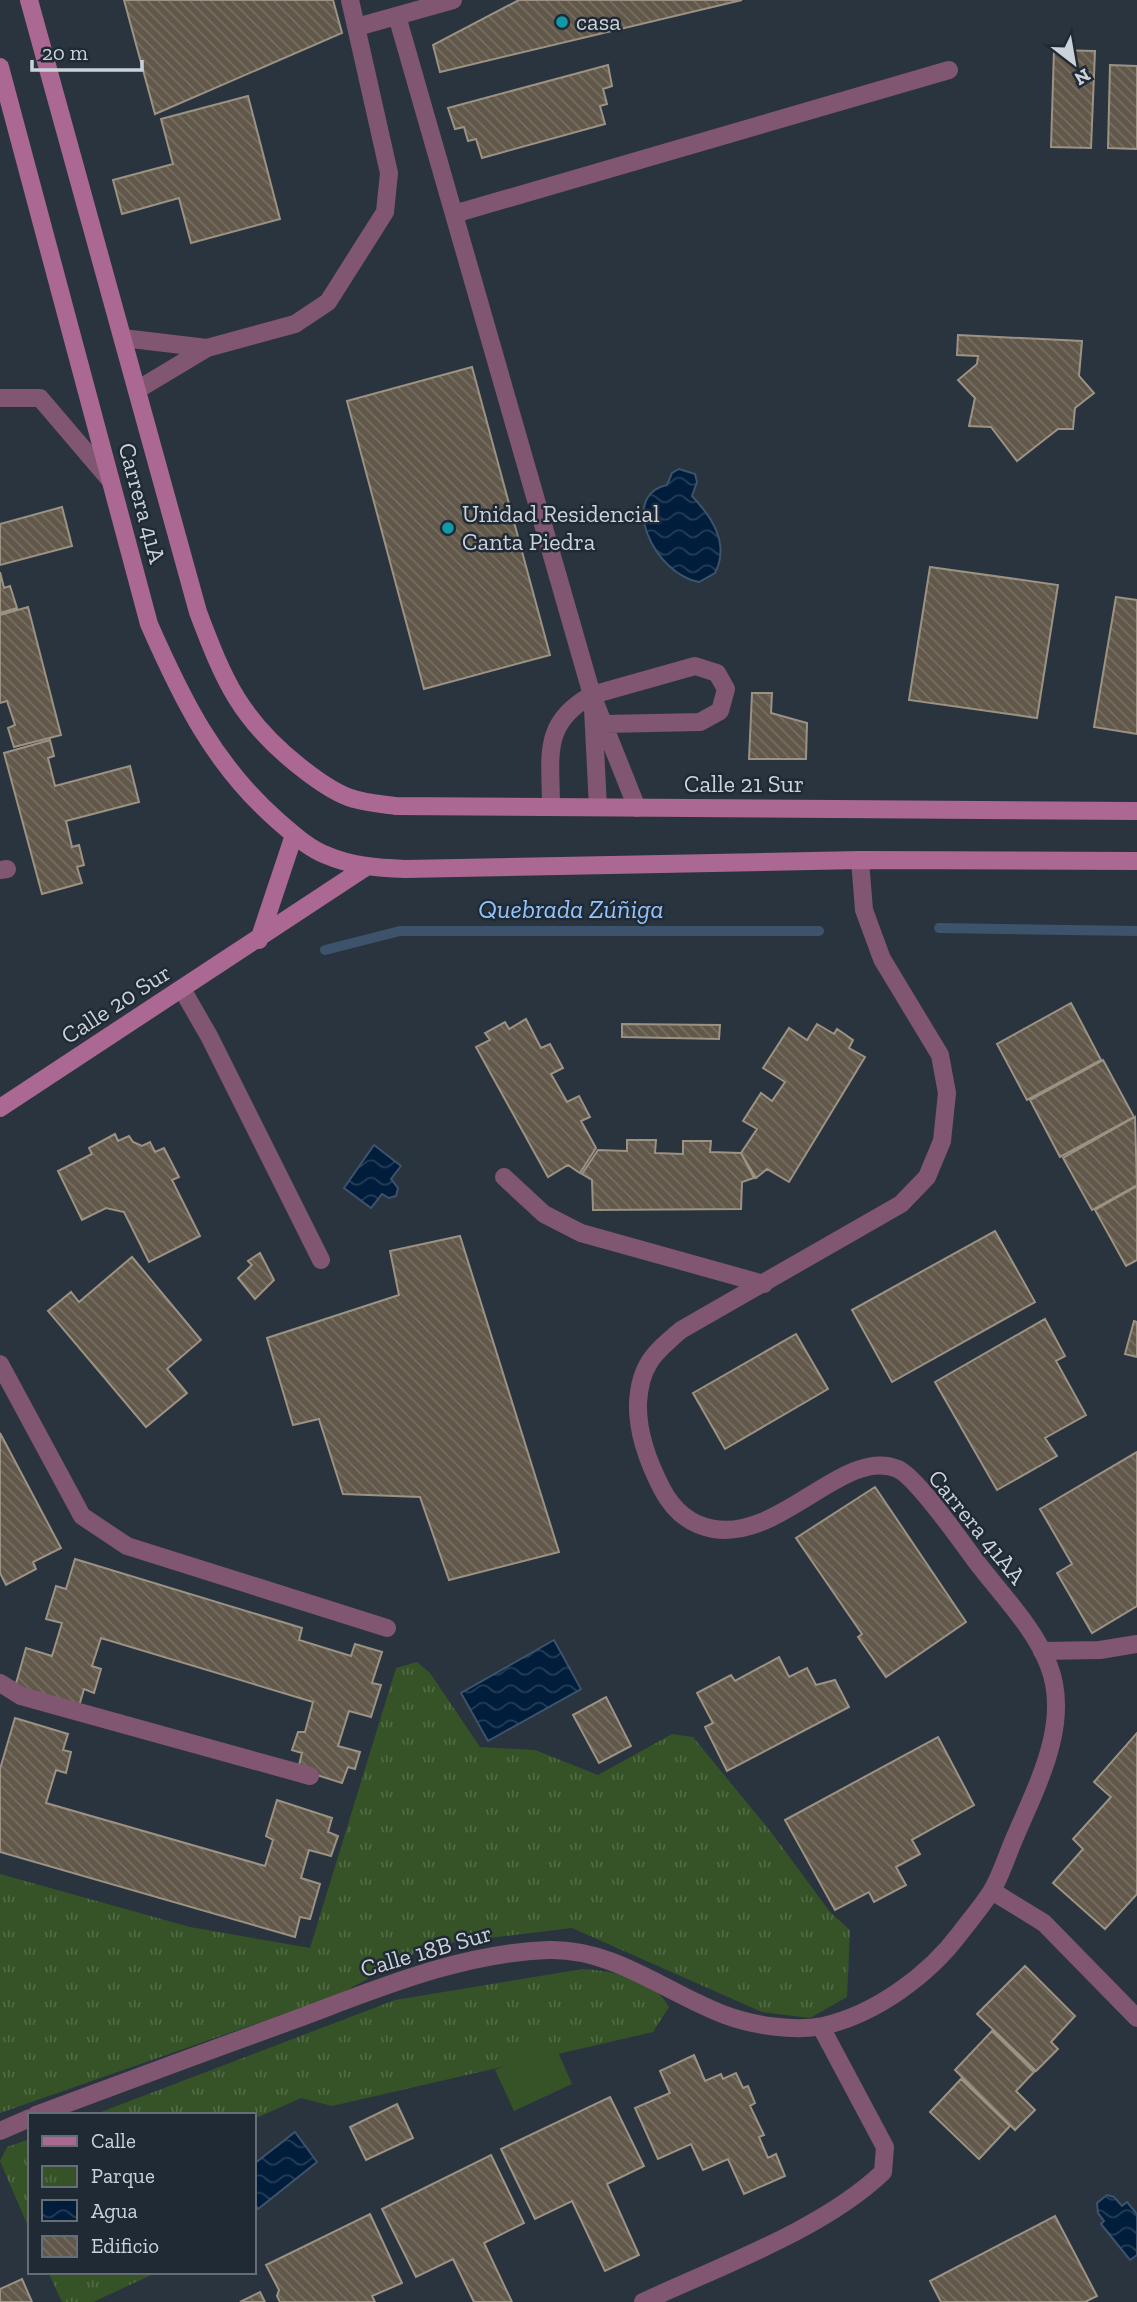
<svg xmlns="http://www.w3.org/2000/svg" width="1137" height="2302" viewBox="0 0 1137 2302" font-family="'Zilla Slab',serif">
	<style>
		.park { fill: url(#park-tufts) }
		.pitch { fill: #355327 }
		.water { fill: url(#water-waves); stroke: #3d536b; stroke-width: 2 }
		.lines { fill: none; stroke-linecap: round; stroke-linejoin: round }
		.stream { stroke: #3d536b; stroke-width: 10 }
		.building { fill: url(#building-back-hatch); stroke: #9c9283; stroke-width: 2 }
		.lane { stroke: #805670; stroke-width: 18 }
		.street { stroke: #805670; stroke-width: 18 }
		.secondary { stroke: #aa6892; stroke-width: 18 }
		.culture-dot { fill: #0f9aa8; stroke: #202a35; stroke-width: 2.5 }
		.labels { text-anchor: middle; stroke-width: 5; stroke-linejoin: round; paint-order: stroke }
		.poi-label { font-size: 24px; fill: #ccd2da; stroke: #202a35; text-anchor: start }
		.street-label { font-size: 24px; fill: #ccd2da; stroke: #202a35 }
		.water-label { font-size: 26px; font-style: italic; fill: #92c3fa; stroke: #202a35 }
	</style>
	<defs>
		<pattern id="park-tufts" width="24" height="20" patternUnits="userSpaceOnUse" patternTransform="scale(1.75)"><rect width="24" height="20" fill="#355327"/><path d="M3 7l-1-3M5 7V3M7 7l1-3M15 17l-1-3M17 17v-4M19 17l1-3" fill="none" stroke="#516b46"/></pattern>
		<pattern id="water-waves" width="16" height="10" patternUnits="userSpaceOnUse" patternTransform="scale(1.75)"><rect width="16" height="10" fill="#001d3c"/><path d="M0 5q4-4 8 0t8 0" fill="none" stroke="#243d58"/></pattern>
		<pattern id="building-back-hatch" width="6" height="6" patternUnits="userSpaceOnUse" patternTransform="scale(1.75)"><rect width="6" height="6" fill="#61584a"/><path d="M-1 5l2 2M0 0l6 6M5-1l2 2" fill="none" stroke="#766f64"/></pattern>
	</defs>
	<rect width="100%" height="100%" fill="#2a343f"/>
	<path class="park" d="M417 1662 430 1673 480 1747 535 1750 598 1775 672 1734 693 1737 771 1832 830 1912 850 1930 847 1997 810 2018 762 2012 572 1928 430 1945 338 1995 0 2113V1874L190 1927 310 1948 396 1668Z
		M583 1969C616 1972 651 1976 669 2007L653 2032 332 2106 301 2098 254 2119V2115H93L395 2000Z
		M30 2139V2231L0 2161 7 2147Z
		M48 2272H158L93 2302H62Z"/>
	<path class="pitch" d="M554 2043 572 2084 514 2111 495 2070Z"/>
	<path class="water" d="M679 469 695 474 697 482 692 496C712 517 730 544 715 573L699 582C654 574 618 496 667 485L672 473Z
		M374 1145 401 1166 391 1179 398 1188 396 1196 389 1198 382 1194 371 1208 344 1188Z
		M554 1640 581 1689 488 1741 461 1693Z
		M295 2132 317 2162 258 2209 254 2203V2164Z
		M1107 2195 1114 2197 1122 2206 1127 2202 1137 2214V2255L1130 2260 1101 2224 1104 2221 1098 2213 1097 2203Z"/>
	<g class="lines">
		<path class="stream" d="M939 928 1137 931
			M325 950 400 931H819"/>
	</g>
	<path class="building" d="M124 0H333L342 33 155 114Z
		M519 0H742L440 72 433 45Z
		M1054 50 1095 51 1091 148 1051 147Z
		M608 65 612 86 603 89 607 104 600 106 605 124 482 158 476 139 468 141 464 127 455 129 448 108Z
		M1110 65 1137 66V149L1108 148Z
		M248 96 280 219 191 243 179 198 122 214 113 180 173 164 161 119Z
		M958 335 1082 341 1079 376 1094 393 1075 408 1073 429H1058L1017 461 991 427 969 426 975 398 958 380 977 364 978 356 957 355Z
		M472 367 550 655 424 689 347 401Z
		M62 507 72 546 0 565V524Z
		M930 567 1058 585 1037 718 909 700Z
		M0 572 4 588 10 586 17 608 0 613Z
		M1116 597 1137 600V734L1094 727Z
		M28 607 61 735 14 747 8 728 15 725 7 701 0 703V615Z
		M752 693H772L771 713 807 723 806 759H749Z
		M50 740 54 756 48 758 55 786 130 766 139 802 66 821 72 847 79 845 84 865 77 867 82 883 42 894 4 753Z
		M1071 1003 1101 1060 1027 1100 997 1044Z
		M526 1019 541 1048 550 1044 563 1068 551 1074 567 1102 579 1096 590 1117 581 1121 596 1148 580 1173 568 1165 548 1177 476 1047 490 1040 485 1033 505 1022 509 1029Z
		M622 1024 720 1025 719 1039 622 1037Z
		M817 1024 834 1034 837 1029 853 1040 849 1048 865 1057 789 1182 767 1169 756 1178 741 1153 757 1129 743 1121 761 1093 772 1101 785 1082 763 1068 789 1028 807 1040Z
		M1103 1060 1134 1117 1060 1157 1030 1100Z
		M1135 1117 1137 1185 1092 1210 1063 1158Z
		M115 1134 118 1141 129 1136 133 1142 142 1146 150 1142 155 1152 164 1148 179 1177 172 1180 200 1236 149 1262 124 1212 106 1208 82 1220 58 1171 92 1154 89 1148Z
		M627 1140H656L655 1153 683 1154V1141H711L710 1152 741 1153 754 1178 742 1182 741 1209 593 1210 592 1180 582 1174 598 1150 627 1151Z
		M1137 1186V1260L1126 1266 1095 1210Z
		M995 1231 1035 1302 892 1382 852 1310Z
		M460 1236 559 1552 449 1580 420 1497 343 1494 319 1419 293 1425 267 1338 399 1295 390 1251Z
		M260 1253 274 1280 255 1299 238 1278 252 1265 248 1261Z
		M132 1257 201 1340 167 1369 187 1393 146 1427 48 1311 71 1292 79 1302Z
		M1045 1319 1065 1356 1056 1361 1086 1415 1045 1438 1057 1456 997 1490 935 1382Z
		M1134 1321 1137 1322V1357L1125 1354Z
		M796 1334 828 1389 725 1449 693 1393Z
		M0 1433 61 1548 33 1562 36 1569 6 1585 0 1573Z
		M1137 1452V1606L1092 1633 1057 1573 1072 1564 1040 1509Z
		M875 1487 966 1622 886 1677 858 1637 862 1634 796 1538Z
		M75 1559 302 1628 299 1640 351 1656 355 1644 382 1652 372 1683 381 1685 371 1717 349 1711 338 1746 360 1752 355 1769 348 1767 342 1783 298 1769 302 1753 292 1750 298 1732H305L313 1702 101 1638 92 1666 101 1669 94 1693 84 1689 79 1706 15 1687 26 1648 52 1656 62 1623 46 1619 56 1586 66 1589Z
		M779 1657 789 1677 807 1668 816 1685 835 1680 849 1707 727 1771 705 1727 713 1723 697 1693 731 1675 735 1681Z
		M606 1697 631 1746 599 1763 573 1715Z
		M15 1718 68 1734 63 1750 71 1752 66 1773 56 1770 46 1803 265 1866 273 1840 266 1836 277 1800 332 1818 328 1832 338 1836 331 1856 309 1850 301 1878 320 1884 310 1919 300 1917 295 1937 0 1852V1769Z
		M1137 1733V1894L1105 1929 1053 1883 1083 1849 1073 1839 1111 1797 1094 1782Z
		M938 1737 974 1805 912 1840 920 1854 896 1867 906 1885 874 1902 869 1892 835 1910 785 1820Z
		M1025 1966 1075 2016 1051 2042 1058 2049 1036 2071 977 2014Z
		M992 2031 1034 2072 1016 2091 1035 2110 1015 2130 955 2070Z
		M694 2055 705 2081 721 2074 723 2079 736 2073 743 2088 748 2086 755 2103 750 2106 764 2135 759 2137 768 2158 776 2154 785 2176 744 2194 728 2159 703 2170 691 2144 658 2159 635 2108 670 2093 660 2071Z
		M961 2079 1010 2126 979 2159 930 2112Z
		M610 2097 644 2166 607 2184 639 2255 605 2271 572 2201 535 2219 501 2149Z
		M397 2104 413 2138 366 2160 350 2127Z
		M491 2155 524 2223 484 2243 512 2302H474L453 2259 416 2277 382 2209Z
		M370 2214 402 2283 372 2296 375 2302H280L277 2296 279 2290 266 2265Z
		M1055 2216 1097 2296 1085 2302H941L930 2281Z
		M22 2279 32 2302H0V2289Z
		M260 2292 265 2302H240Z"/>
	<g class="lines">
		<path class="lane" d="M397 16 592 695 637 808
			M357 27 453 0
			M454 214 949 70
			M0 398H40L110 480
			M593 709 598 807
			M551 807C551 756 541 723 592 695L695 666 717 673 726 689 720 711 700 722 605 724
			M0 870 7 869
			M182 989 209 1036 321 1260
			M504 1177 544 1214 581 1233 764 1284
			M0 1364 82 1516 127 1546 387 1628
			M1042 1651 1100 1650 1137 1644
			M0 1683 21 1696 310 1776
			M643 2302C718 2267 824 2229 883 2172L885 2147 821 2027"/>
		<path class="street" d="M123 338 207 348
			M137 390 207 348 295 324 328 302 385 212 389 173 350 0
			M992 1891 1044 1923 1137 2018
			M36 2115C124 2082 211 2050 299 2018 379 1988 462 1953 548 1950 614 1948 666 1993 725 2015 752 2025 794 2032 823 2026 876 2014 929 1975 961 1932 971 1919 982 1906 991 1892 1001 1876 1007 1855 1015 1837 1037 1785 1071 1723 1049 1666 1035 1628 1000 1593 975 1560 961 1541 917 1478 898 1469 845 1446 782 1540 714 1529 690 1525 673 1510 662 1489 648 1462 637 1433 638 1403 640 1365 654 1353 681 1330L901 1204 927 1177 942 1141 947 1093 940 1055 882 959 864 910 860 860
			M0 2131 30 2118"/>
		<path class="secondary" d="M29 0 198 612C224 681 240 719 299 766 314 778 335 794 354 799 367 803 382 804 396 806L1137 811
			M0 67 149 624C182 699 214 765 278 821 292 833 308 848 326 855 351 866 378 868 405 869L860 860 1137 861
			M259 940 294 835
			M0 1108 366 867"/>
	</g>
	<g class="culture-dot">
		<circle cx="562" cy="22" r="7"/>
		<circle cx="448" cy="528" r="7"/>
	</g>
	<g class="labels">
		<g class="poi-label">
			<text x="576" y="30">casa</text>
			<text x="462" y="522">Unidad Residencial<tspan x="462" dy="28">Canta Piedra</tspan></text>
		</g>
		<g class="street-label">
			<text transform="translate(142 503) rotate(75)" y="8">Carrera 41A</text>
			<text x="744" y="792">Calle 21 Sur</text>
			<text transform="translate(116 1004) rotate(-33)" y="8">Calle 20 Sur</text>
			<text transform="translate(977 1527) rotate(51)" y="8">Carrera 41AA</text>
			<text transform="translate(426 1951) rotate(-16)" y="8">Calle 18B Sur</text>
		</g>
		<g class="water-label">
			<text x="571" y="918">Quebrada Zúñiga</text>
		</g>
	</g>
	<rect x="28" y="2113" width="228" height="161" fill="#202a35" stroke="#656d77" stroke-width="2"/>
	<rect x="42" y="2136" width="35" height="10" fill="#aa6892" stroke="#656d77" stroke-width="2"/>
	<text x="91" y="2148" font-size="21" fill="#ccd2da">Calle</text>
	<rect x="42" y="2166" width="35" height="21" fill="url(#park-tufts)" stroke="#656d77" stroke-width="2"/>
	<text x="91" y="2183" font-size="21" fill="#ccd2da">Parque</text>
	<rect x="42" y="2200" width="35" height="21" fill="url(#water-waves)" stroke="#656d77" stroke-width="2"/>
	<text x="91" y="2218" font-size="21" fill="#ccd2da">Agua</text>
	<rect x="42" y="2236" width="35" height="21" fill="url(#building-back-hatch)" stroke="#656d77" stroke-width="2"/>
	<text x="91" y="2253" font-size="21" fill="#ccd2da">Edificio</text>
	<g transform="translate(1074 63) rotate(149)" stroke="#202a35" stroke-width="5" paint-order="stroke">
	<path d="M0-5L12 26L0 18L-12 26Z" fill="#ccd2da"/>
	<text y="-10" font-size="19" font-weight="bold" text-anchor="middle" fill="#ccd2da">N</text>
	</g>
	<path d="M32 60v10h110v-10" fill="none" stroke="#ccd2da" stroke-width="3.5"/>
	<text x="42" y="60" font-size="21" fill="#ccd2da" stroke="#202a35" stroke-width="5" paint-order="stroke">20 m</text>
</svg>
